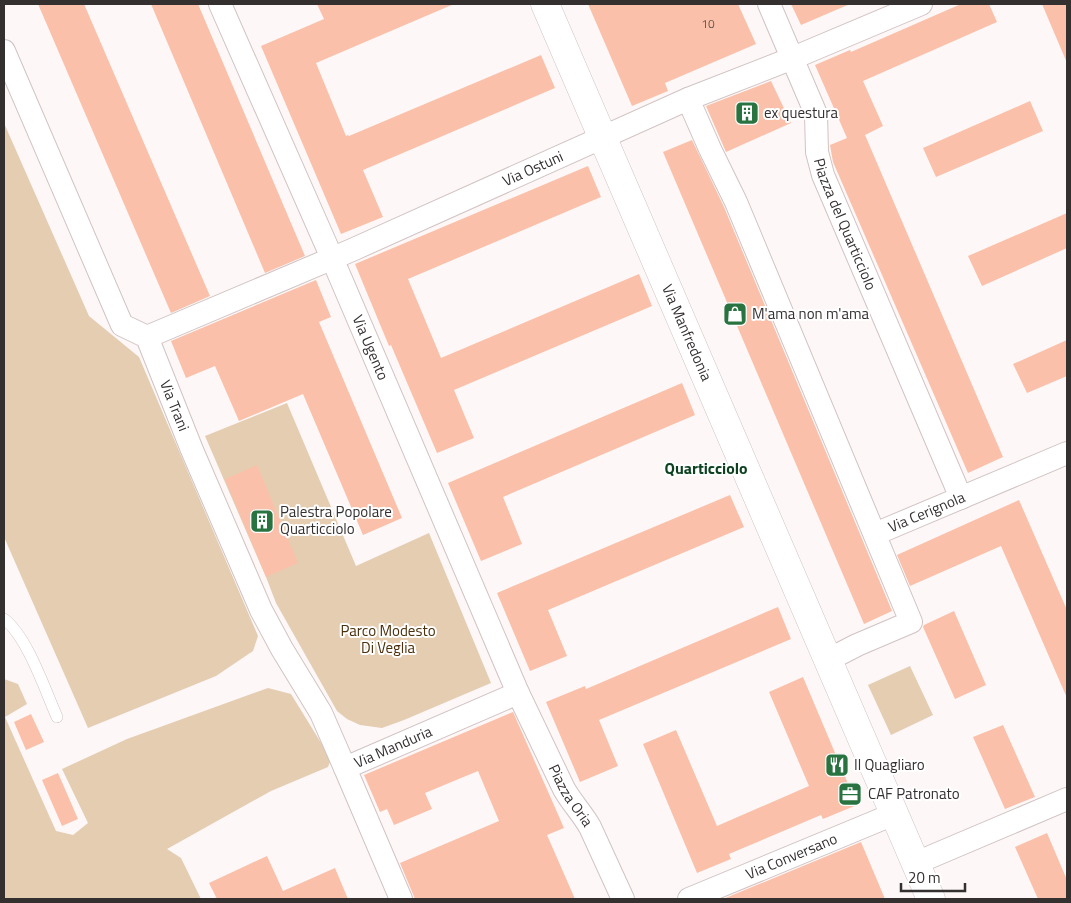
<svg xmlns="http://www.w3.org/2000/svg" width="1071" height="903" viewBox="0 0 1071 903" font-family="'Titillium Web',sans-serif">
	<style>
		.green { fill: #e5cdb2 }
		.building { fill: #fac0a9 }
		.lines { fill: none; stroke-linecap: round; stroke-linejoin: round }
		.lane-casing { stroke: #d1c3c3; stroke-width: 12 }
		.street-casing { stroke: #d1c3c3; stroke-width: 24 }
		.secondary-casing { stroke: #d1c3c3; stroke-width: 29 }
		.lane { stroke: #fff; stroke-width: 11 }
		.street { stroke: #fff; stroke-width: 22 }
		.secondary { stroke: #fff; stroke-width: 28 }
		.labels { text-anchor: middle; stroke-width: 4; stroke-linejoin: round; paint-order: stroke }
		.number-label { font-size: 12px; fill: #66544e }
		.poi-label { font-size: 15px; fill: #353030; stroke: #fff; text-anchor: start }
		.street-label { font-size: 15px; fill: #353030; stroke: #fff }
		.park-label { font-size: 15px; fill: #4a300c; stroke: #fff }
		.neighbourhood-label { font-size: 16px; font-weight: bold; fill: #0d4220; stroke: #fff }
	</style>
	<rect width="100%" height="100%" fill="#fdf7f7"/>
	<path class="green" d="M4 123 89 316 139 357 258 636 253 651 216 676 88 728 4 537Z
		M287 403 356 566 429 533 491 683 404 720 382 728 360 725 347 719 337 711 276 603 266 577 205 436Z
		M910 666 933 715 891 735 868 685Z
		M4 679 18 684 27 704 5 717 56 831 73 835 88 823 62 769 127 739 268 688 291 694 331 759 328 767 271 791 167 849 181 858 201 899H4Z"/>
	<path class="building" d="M38 4H84L210 296 171 313Z
		M151 4H198L305 256 265 273Z
		M317 4H454L316 63 346 136 348 135 349 136 541 55 555 88 363 170 383 217 341 234 261 46 324 19Z
		M588 4H738L756 44 665 83 668 91 632 106Z
		M791 4H850L801 25Z
		M961 4H989L997 22 863 81 883 126 865 135 1003 457 968 473 833 162 830 145 847 138 815 65 850 50 851 52Z
		M1042 4H1067V63Z
		M771 81 791 123 726 152 706 106Z
		M1030 101 1043 131 936 177 923 148Z
		M692 140 724 207 892 611 864 624 663 152Z
		M588 166 601 197 408 279 441 358 639 274 652 306 454 390 474 438 437 453 391 345 389 346 355 264Z
		M1067 213V248L982 286 968 256Z
		M316 280 331 317 319 322 402 518 363 535 303 394 239 421 215 366 186 378 171 341Z
		M1067 340V376L1027 393 1013 364Z
		M682 383 695 415 503 497 522 544 481 561 448 483Z
		M257 465 298 563 266 577 225 479Z
		M730 495 744 527 548 610 567 656 530 671 497 593Z
		M1019 500 1067 610V698L1001 546 910 586 897 555Z
		M778 607 791 639 599 720 618 766 580 782 546 702 585 686 586 689Z
		M954 611 986 685 955 699 923 627 924 625Z
		M803 677 857 805 823 819 821 815 729 854 731 859 697 873 643 744 676 730 717 826 809 786 769 692Z
		M513 712 564 828 547 835 575 899H415L400 863 499 821 478 771 425 793 432 809 394 825 387 809 380 812 364 775Z
		M31 714 44 742 26 750 14 722Z
		M1003 725 1035 797 1005 809 973 737Z
		M58 773 78 819 62 826 42 780Z
		M1047 833 1067 880V899H1038L1015 847Z
		M861 842 885 899H723Z
		M267 856 283 891 335 868 348 899H217L209 883Z"/>
	<g class="lines">
		<g class="lane-casing">
			<path id="lane" d="M4 619C27 636 45 690 57 717"/>
		</g>
		<g class="street-casing">
			<g id="street">
				<path id="s1" d="M220 4 332 258 518 693 564 789C572 803 582 813 590 827L623 899"/>
				<path id="s2" d="M769 4 816 114 817 152 823 175 961 498"/>
				<path id="s3" d="M4 51 122 325 147 337 192 450 261 610 282 649 321 713 345 768"/>
				<path d="M688 99 710 149 736 202 911 622 857 645 828 660"/>
				<path id="s4" d="M147 337 352 250 688 99 793 58 921 4"/>
				<path id="s5" d="M875 534 1067 453"/>
				<path d="M916 863 1067 799"/>
				<path id="s6" d="M401 899 345 768 518 693"/>
				<path id="s7" d="M689 899 894 814"/>
			</g>
		</g>
		<g class="secondary-casing">
			<g id="secondary">
				<path id="s8" d="M545 4 931 899"/>
			</g>
		</g>
		<use href="#lane" class="lane"/>
		<use href="#street" class="street"/>
		<use href="#secondary" class="secondary"/>
	</g>
	<defs>
		<g id="building-square" transform="scale(1.25)"><rect x="-9" y="-9" width="18" height="18" rx="4" fill="#287340" stroke="#fff"/><path d="M-4-6H4V6H1V3H-1V6H-4ZM-2.5-4.3h1.7v1.8h-1.7ZM.8-4.3h1.7v1.8H.8ZM-2.5-1h1.7V.8h-1.7ZM.8-1h1.7V.8H.8Z" fill="#fff"/></g>
		<g id="shop-square" transform="scale(1.25)"><rect x="-9" y="-9" width="18" height="18" rx="4" fill="#287340" stroke="#fff"/><path d="M-5-2.5h2.3a2.7 3.5 0 0 1 5.4 0H5L5.5 6h-11ZM-1.5-2.5h3a1.5 2.3 0 0 0-3 0Z" fill="#fff"/></g>
		<g id="restaurant-square" transform="scale(1.25)"><rect x="-9" y="-9" width="18" height="18" rx="4" fill="#287340" stroke="#fff"/><path d="M-5-6h1v4h1v-4h1v4h1v-4h1v5L-1.5 .5V6h-2V.5L-5-1ZM5-6V6H3V1.5H1.5Q1.5-4 5-6Z" fill="#fff"/></g>
		<g id="office-square" transform="scale(1.25)"><rect x="-9" y="-9" width="18" height="18" rx="4" fill="#287340" stroke="#fff"/><path d="M-6-3h4V-5.5h4V-3h4V5H-6ZM-1-4.5V-3h2v-1.5ZM-6 0V1H6V0Z" fill="#fff"/></g>
	</defs>
	<g fill-rule="evenodd">
		<use href="#building-square" x="747" y="113"/>
		<use href="#shop-square" x="735" y="314"/>
		<use href="#building-square" x="262" y="521"/>
		<use href="#restaurant-square" x="837" y="765"/>
		<use href="#office-square" x="850" y="794"/>
	</g>
	<g class="labels">
		<g class="number-label">
			<text x="708" y="28">10</text>
		</g>
		<g class="poi-label">
			<text x="764" y="118">ex questura</text>
			<text x="752" y="319">M'ama non m'ama</text>
			<text x="280" y="517">Palestra Popolare<tspan x="280" dy="17">Quarticciolo</tspan></text>
			<text x="854" y="770">Il Quagliaro</text>
			<text x="868" y="799">CAF Patronato</text>
		</g>
		<g class="street-label">
			<text dy="5" stroke="none"><textPath href="#s4" startOffset="421">Via Ostuni</textPath></text>
			<text dy="5" stroke="none"><textPath href="#s2" startOffset="235">Piazza del Quarticciolo</textPath></text>
			<text dy="5" stroke="none"><textPath href="#s8" startOffset="358">Via Manfredonia</textPath></text>
			<text dy="5" stroke="none"><textPath href="#s1" startOffset="375">Via Ugento</textPath></text>
			<text dy="5" stroke="none"><textPath href="#s3" startOffset="400">Via Trani</textPath></text>
			<text dy="5" stroke="none"><textPath href="#s5" startOffset="56">Via Cerignola</textPath></text>
			<text dy="5" stroke="none"><textPath href="#s6" startOffset="195">Via Manduria</textPath></text>
			<text dy="5" stroke="none"><textPath href="#s1" startOffset="866">Piazza Oria</textPath></text>
			<text dy="5" stroke="none"><textPath href="#s7" startOffset="111">Via Conversano</textPath></text>
		</g>
		<g class="park-label">
			<text x="388" y="636">Parco Modesto<tspan x="388" dy="17">Di Veglia</tspan></text>
		</g>
		<g class="neighbourhood-label">
			<text x="706" y="474">Quarticciolo</text>
		</g>
	</g>
	<rect width="1071" height="903" fill="none" stroke="#353030" stroke-width="10"/>
	<path d="M901 883v8h64v-8" fill="none" stroke="#353030" stroke-width="2.5"/>
	<text x="908" y="883" font-size="15" fill="#353030" stroke="#ffffff" stroke-width="4" paint-order="stroke">20 m</text>
</svg>
